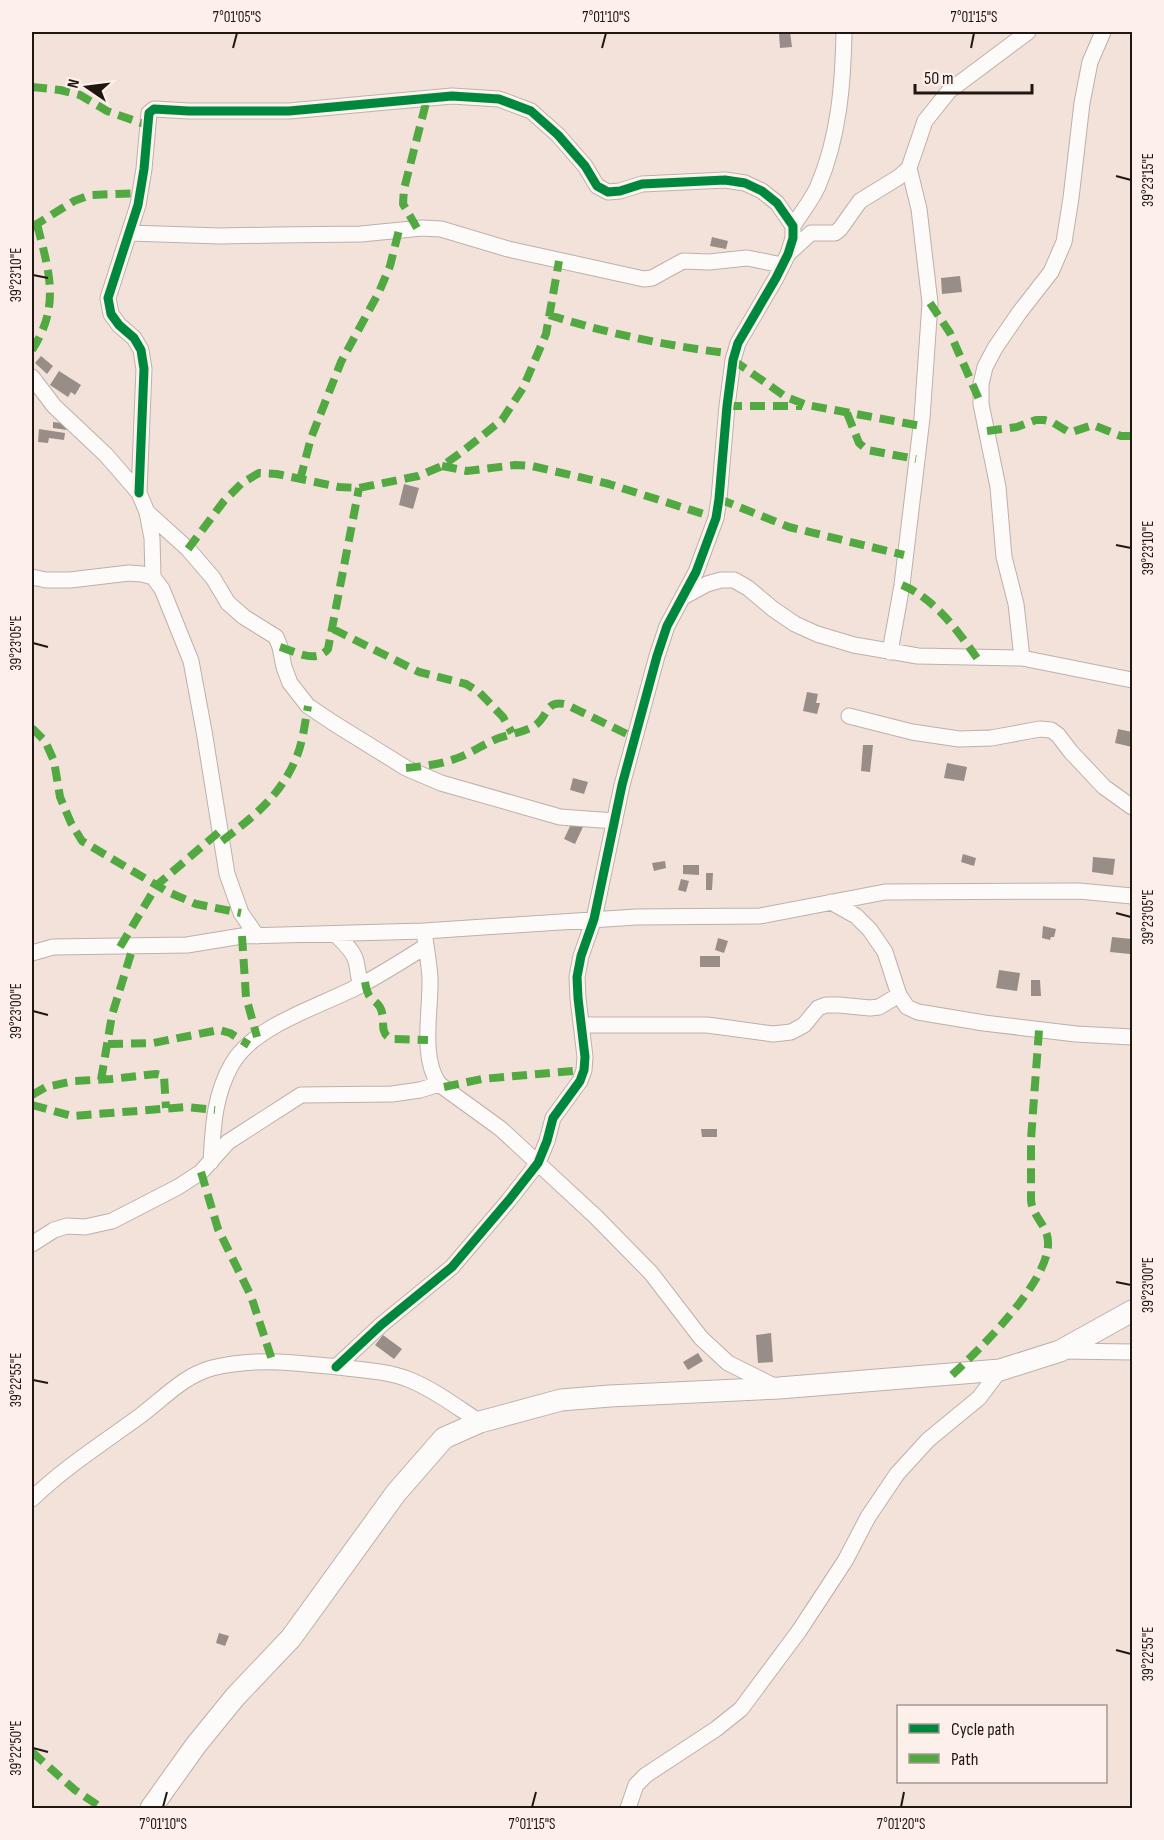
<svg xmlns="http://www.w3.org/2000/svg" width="1164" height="1840" viewBox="0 0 1164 1840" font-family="'Sofia Sans Condensed',sans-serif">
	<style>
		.building { fill: #998d88 }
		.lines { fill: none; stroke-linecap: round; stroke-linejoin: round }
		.street-casing { stroke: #bdb0aa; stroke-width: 17 }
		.secondary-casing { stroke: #bdb0aa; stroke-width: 23 }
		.street { stroke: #fdfbf9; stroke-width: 15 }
		.secondary { stroke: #fdfbf9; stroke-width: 21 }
		.quiet { stroke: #52a942; stroke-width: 8; stroke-dasharray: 15 8; stroke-linecap: butt }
		.cycleway-casing { stroke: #fdf0ea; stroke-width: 13 }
		.cycleway { stroke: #00873e; stroke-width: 9 }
		.ticks { fill: none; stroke: #211712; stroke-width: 2 }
		.neatline { fill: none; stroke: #211712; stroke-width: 2 }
		.ticks-label { font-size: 15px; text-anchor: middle; fill: #211712 }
	</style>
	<rect width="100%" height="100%" fill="#f2e2da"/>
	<path class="building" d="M790 32 792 47 780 48 779 33Z
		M712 237 728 241 726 249 710 246Z
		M960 276 962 292 942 294 941 278Z
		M41 356 53 366 47 374 35 363Z
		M59 371 81 385 75 395 71 392 68 397 50 385Z
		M53 422 68 424 67 430 53 428Z
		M39 429 65 433 64 440 49 438 48 443 38 442Z
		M404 484 419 488 413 509 399 505Z
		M807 692 818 694 816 703H820L817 714 803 711Z
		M1118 729 1132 732V747L1115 743Z
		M863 745H873L870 772 861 771Z
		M947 763 967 767 964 781 944 778Z
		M573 778 588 782 584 794 570 790Z
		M572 822 583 827 575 844 564 839Z
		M963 854 976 858 974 866 961 862Z
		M1093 857 1115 859 1113 875 1092 872Z
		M665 861 666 868 654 871 652 863Z
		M683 865H699V875L683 874Z
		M706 873H713L712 890H706Z
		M681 879 689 881 686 892 678 890Z
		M1043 926 1056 929 1054 937H1051L1050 940 1042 938Z
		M1112 937 1132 939 1130 954 1110 952Z
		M718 938 728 941 724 953 715 950Z
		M700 956H720V967H700Z
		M999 970 1020 973 1017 991 996 988Z
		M1031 980H1040L1041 996H1031Z
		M701 1129H717V1137H702Z
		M771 1333 773 1362 758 1363 756 1335Z
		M383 1335 402 1349 394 1359 375 1345Z
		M698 1353 703 1361 688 1370 683 1362Z
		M219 1633 229 1636 225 1646 216 1643Z"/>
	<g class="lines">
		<g class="street-casing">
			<path id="street" d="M793 226C801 213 812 200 818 186 839 137 843 84 844 32
				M129 233 220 236 276 235 361 234 422 228 441 229 508 249 644 279 652 278 683 261 709 262 747 258 782 265
				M790 252 811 233H835L840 229 860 201 899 177 909 168 925 121 949 91 1028 32
				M32 377 54 406 106 455 139 493 147 512 152 538 153 577
				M139 493 144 369 141 350 134 338 119 325 111 314 108 298 138 205 144 169 149 113 154 109 189 111H289L452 96 499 99 531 111 558 135 585 166 597 186 608 192 620 191 642 184 725 180 745 183 762 191 777 203 793 226V238L788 254 776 278 738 343 733 360 727 406 719 499 716 518 696 572 667 626 657 656 622 785 594 919 581 956 577 977 578 998 585 1057 584 1070 580 1081 553 1118 547 1141 538 1163 509 1200 452 1267 381 1325 336 1367
				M147 512 188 549 213 578 228 603 244 617 276 637 280 647 284 667 290 683 308 706 335 724 406 768 441 783 560 817 615 821
				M32 577 46 580H70L129 573 142 574 153 577 162 589 191 661 204 731 227 874 241 913 257 936
				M685 596 707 584 721 580H734L748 588 773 609 795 624 817 634 854 645 918 656 1022 658 1132 680
				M890 652 902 585 922 418 930 303 919 209 909 168
				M1022 658 1016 604 1004 557 998 487 981 404V384L985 367 995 348 1019 313 1051 272 1064 242 1071 198 1082 103 1090 62 1103 32
				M849 716 912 732 959 739 991 738 1040 729 1051 730 1058 735 1071 752 1104 787 1132 807
				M831 902 856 916 870 930 885 952 899 995 907 1007 918 1012 984 1023 1076 1034 1132 1037
				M424 931C426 947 429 962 430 978 431 1010 420 1057 439 1084L501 1129 596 1217 651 1273 701 1338 728 1363 778 1388
				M335 934C343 942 353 950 356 961 358 969 358 977 361 985
				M32 953 53 947 187 945 242 936 424 931 636 917 760 916 885 892 1079 891 1132 896
				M581 1025H707L773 1034 791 1032 804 1025 818 1008 826 1005H839L870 1008 879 1007 899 995
				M211 1162C213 1128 214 1095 232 1064 254 1025 321 1006 359 986 382 974 404 960 426 946
				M32 1244 54 1230 67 1226 85 1227 112 1221 178 1187 201 1172 228 1142 301 1095 392 1094 420 1090 439 1084
				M1061 1351 1132 1352
				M32 1499C65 1467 103 1443 140 1416 163 1399 183 1376 212 1368 255 1357 295 1363 338 1367 362 1370 388 1371 410 1380 435 1390 458 1408 480 1422
				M628 1808 636 1785 646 1775 716 1729 741 1709 799 1631 845 1561 868 1517 897 1474 928 1440 979 1398 1000 1370"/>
		</g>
		<g class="secondary-casing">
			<path id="secondary" d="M151 1808 196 1745 235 1697 291 1638 396 1493 444 1438 480 1422 561 1400 610 1396 779 1388 1000 1370 1060 1351 1132 1311"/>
		</g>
		<use href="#street" class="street"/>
		<use href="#secondary" class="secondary"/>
		<path class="quiet" d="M32 87 60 90 80 95 107 111 147 125
			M32 227 74 201 90 195 140 193
			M417 228 403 204 404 189 427 99
			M930 303 950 333 981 404
			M549 315C609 334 672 347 735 354
			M32 350C61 305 49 272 37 224
			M733 360 786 397 807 405 921 426
			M727 406H802
			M847 413 859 443 867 450 916 459
			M987 431 1017 427 1036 420H1044L1052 422 1067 431 1072 432 1093 425 1121 436H1132
			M442 466 467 471 515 465 532 466 609 484 716 518
			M300 480 311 438 341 362 379 292 390 266 399 230
			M719 499 789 527 904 555
			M188 549 224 501 242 483 259 473 277 474 339 487 359 488 418 476 442 466 463 451 502 420 523 388 546 334 559 261
			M902 585C935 599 957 630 977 658
			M333 629 419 672 466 684 479 692 503 717 512 733
			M280 647C296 652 316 664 328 649L359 488
			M32 728 45 741 54 761 60 797 71 823 82 841 168 892 196 904 241 913
			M406 768C428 766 449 763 469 753 479 748 488 742 499 738 510 734 524 732 534 726 549 717 544 700 565 704L635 738
			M222 841C254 816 281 796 297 756 303 741 305 722 308 706
			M242 936 246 997 257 1037
			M120 947 157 885 220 831
			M365 982C366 987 367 993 370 997 375 1002 381 1005 382 1013 385 1023 379 1034 392 1039L428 1040
			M108 1044 153 1043 219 1030 230 1033 249 1045
			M101 1080 112 1015 133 947
			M444 1087 482 1079 584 1070
			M32 1095 46 1087 74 1081 111 1079 156 1074 164 1076 166 1108
			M32 1105 72 1116 187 1107 215 1110
			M201 1172 218 1229 251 1296 272 1360
			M952 1375C980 1349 1050 1281 1048 1242 1048 1226 1032 1216 1031 1200V1139L1039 1030
			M32 1752 75 1790 102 1808"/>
		<g class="cycleway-casing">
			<path id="cycleway" d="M139 493 144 369 141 350 134 338 119 325 111 314 108 298 138 205 144 169 149 113 154 109 189 111H289L452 96 499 99 531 111 558 135 585 166 597 186 608 192 620 191 642 184 725 180 745 183 762 191 777 203 793 226V238L788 254 776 278 738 343 733 360 727 406 719 499 716 518 696 572 667 626 657 656 622 785 594 919 581 956 577 977 578 998 585 1057 584 1070 580 1081 553 1118 547 1141 538 1163 509 1200 452 1267 381 1325 336 1367"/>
		</g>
		<use href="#cycleway" class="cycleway"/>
	</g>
	<path class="ticks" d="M233 48 237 33M602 48 606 33M971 48 974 33M1116 176 1131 180M33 275 48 278M1116 545 1131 548M33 643 48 647M1116 913 1131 917M33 1011 48 1015M1116 1282 1131 1285M33 1380 48 1383M1116 1650 1131 1654M33 1748 48 1752M163 1807 167 1792M532 1807 536 1792M901 1807 904 1792"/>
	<rect width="1164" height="1840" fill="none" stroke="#fdf0ea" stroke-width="66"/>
	<rect x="897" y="1705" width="210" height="78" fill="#fdf0ea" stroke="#a59994" stroke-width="1.5"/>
	<rect x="909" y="1724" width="30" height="9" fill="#00873e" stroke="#a59994" stroke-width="1.5"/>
	<text x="951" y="1735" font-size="18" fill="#211712">Cycle path</text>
	<rect x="909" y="1754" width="30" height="9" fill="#52a942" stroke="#a59994" stroke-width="1.5"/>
	<text x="951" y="1765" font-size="18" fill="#211712">Path</text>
	<g transform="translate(87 87) rotate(284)" stroke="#fdf0ea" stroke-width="4.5" paint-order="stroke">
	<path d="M0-4.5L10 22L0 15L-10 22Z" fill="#211712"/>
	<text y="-9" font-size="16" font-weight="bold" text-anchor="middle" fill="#211712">N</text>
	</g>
	<path d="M915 84v9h117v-9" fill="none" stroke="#211712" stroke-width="3"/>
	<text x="924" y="84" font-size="18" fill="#211712" stroke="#fdf0ea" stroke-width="4.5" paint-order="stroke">50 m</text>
	<rect x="33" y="33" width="1098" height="1774" class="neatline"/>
	<g class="ticks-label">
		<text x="237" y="22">7°01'05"S</text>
		<text x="606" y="22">7°01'10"S</text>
		<text x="974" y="22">7°01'15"S</text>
		<text transform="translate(1148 180) rotate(-90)" y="5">39°23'15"E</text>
		<text transform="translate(16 275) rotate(-90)" y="5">39°23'10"E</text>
		<text transform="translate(1148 548) rotate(-90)" y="5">39°23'10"E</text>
		<text transform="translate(16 643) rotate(-90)" y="5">39°23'05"E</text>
		<text transform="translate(1148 917) rotate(-90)" y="5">39°23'05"E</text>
		<text transform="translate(16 1011) rotate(-90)" y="5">39°23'00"E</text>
		<text transform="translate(1148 1285) rotate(-90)" y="5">39°23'00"E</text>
		<text transform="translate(16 1380) rotate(-90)" y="5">39°22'55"E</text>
		<text transform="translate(1148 1654) rotate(-90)" y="5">39°22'55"E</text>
		<text transform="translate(16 1748) rotate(-90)" y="5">39°22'50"E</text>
		<text x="163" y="1829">7°01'10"S</text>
		<text x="532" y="1829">7°01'15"S</text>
		<text x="901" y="1829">7°01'20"S</text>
	</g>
</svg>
